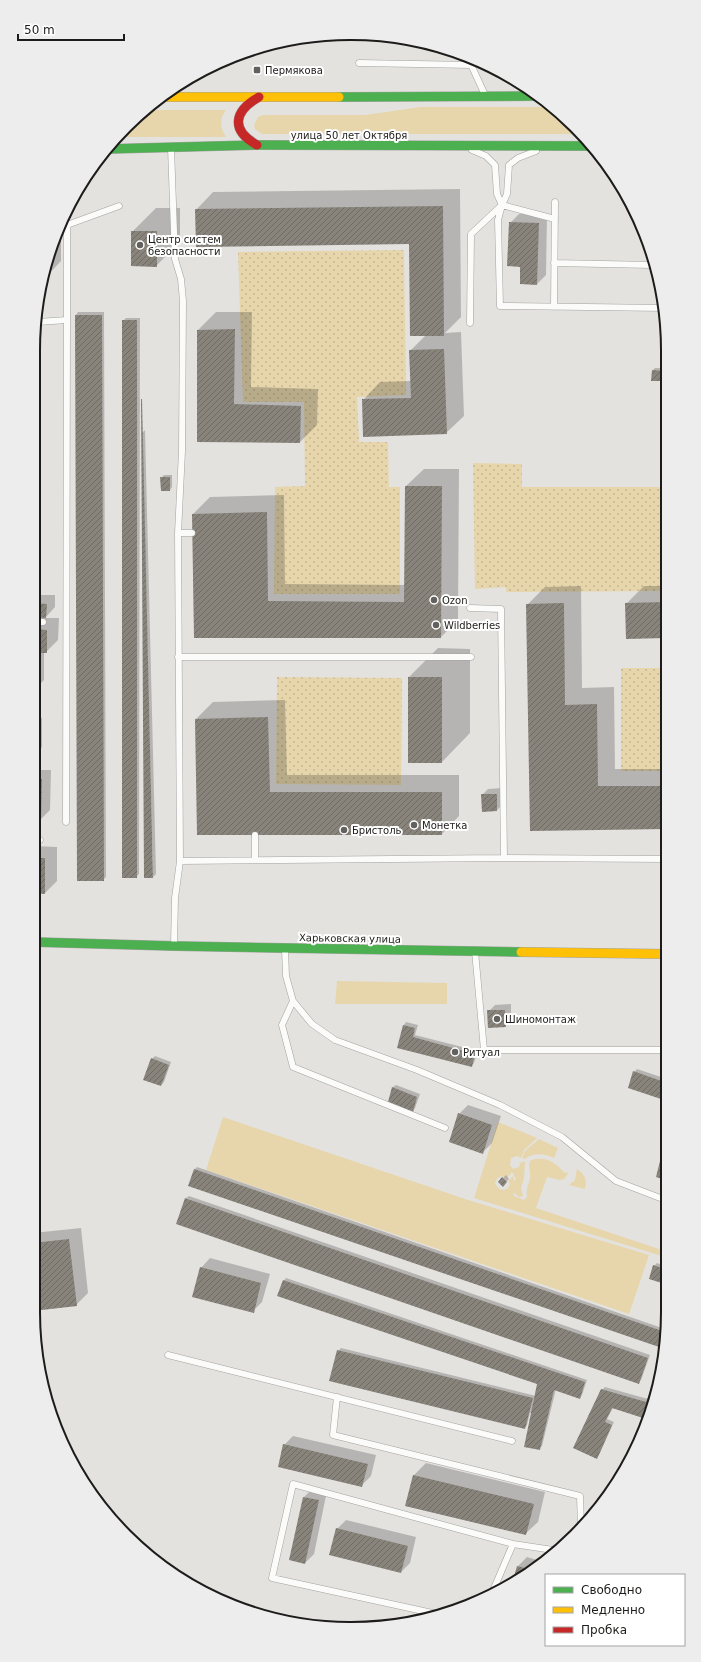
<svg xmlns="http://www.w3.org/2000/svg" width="701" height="1662" viewBox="0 0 701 1662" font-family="'DejaVu Sans',sans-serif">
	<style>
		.grass { fill: #e7d6ac; fill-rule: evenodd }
		.park { fill: url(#park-dots) }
		.shadow { fill: #0003 }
		.building { fill: url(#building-hatch) }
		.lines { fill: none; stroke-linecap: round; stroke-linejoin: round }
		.lane-casing { stroke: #a3a29f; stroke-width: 7 }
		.fast-casing { stroke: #a3a29f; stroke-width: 10 }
		.slow-casing { stroke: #a3a29f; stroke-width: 10 }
		.jam-casing { stroke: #a3a29f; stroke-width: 10 }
		.lane { stroke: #fbfbfa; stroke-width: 6 }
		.fast { stroke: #4caf50; stroke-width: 9 }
		.slow { stroke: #ffc107; stroke-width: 9 }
		.jam { stroke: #c62828; stroke-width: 9 }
		.poi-dot { fill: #62615f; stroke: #fff; stroke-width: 1.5 }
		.labels { text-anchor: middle; stroke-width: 4; stroke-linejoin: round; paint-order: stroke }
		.poi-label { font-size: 10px; fill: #1d1c1a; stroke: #fff; text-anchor: start }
		.street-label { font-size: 10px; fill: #1d1c1a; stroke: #fff }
		.rim { fill: none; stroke: #1d1c1a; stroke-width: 2 }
	</style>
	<defs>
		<pattern id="park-dots" width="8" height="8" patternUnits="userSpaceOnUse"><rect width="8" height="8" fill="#e7d6ac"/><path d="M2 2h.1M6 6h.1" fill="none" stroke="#c6b793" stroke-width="1.8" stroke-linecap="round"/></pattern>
		<pattern id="building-hatch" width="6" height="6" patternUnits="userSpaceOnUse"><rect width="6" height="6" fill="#88847b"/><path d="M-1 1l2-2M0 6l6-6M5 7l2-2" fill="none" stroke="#6f6b64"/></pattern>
	</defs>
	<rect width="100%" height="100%" fill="#e3e2df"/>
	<path class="grass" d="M421 107H550L581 134H262L255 129 254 125 258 117 263 115H365Z
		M145 110H226C219 119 220 128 226 137H116Z
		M337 981 447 983V1004H335Z
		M223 1117 468 1200 649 1255 629 1314 206 1170Z
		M498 1122 537 1138 524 1150 521 1158 517 1156 511 1158 510 1165 513 1169 519 1167 520 1163 525 1161 524 1178 521 1188 523 1196 519 1197 513 1192 512 1187 514 1196 524 1200 527 1197C526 1187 528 1187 530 1178 531 1172 527 1166 531 1160 547 1156 554 1162 565 1173L569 1172 564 1179 560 1180 547 1177 536 1208 668 1252V1258L474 1198ZM512 1172 516 1179 514 1181 513 1176 508 1181 510 1184C507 1193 498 1191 495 1183L497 1179 501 1176 507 1178Z
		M539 1139 558 1148 554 1158C545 1154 534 1152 525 1159L522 1158 525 1151Z
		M577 1169C585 1174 587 1180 585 1189L569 1185 575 1180Z"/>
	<path class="park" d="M404 250 406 395 357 397 359 442H388L389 487H400V594H274L275 487 305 486 304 402H243L238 252Z
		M473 463 522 464V487H666V591L506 592V587L475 589Z
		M621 668H666L667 771H621Z
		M277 677 402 678 401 785 276 784Z"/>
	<path class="shadow" d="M460 189 461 317 445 333 461 332 464 416 446 433 363 400 380 382 411 381 410 351 426 335 410 243 196 210 213 192Z
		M156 208H180V242L156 266 132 232Z
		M519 214H547L546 275 537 284 521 266 510 223Z
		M59 229H61V261L45 278 50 249Z
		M78 312H104L106 877 103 880 76 315Z
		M216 312H252L251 387 318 389 317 425 300 442 198 441V330Z
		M126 318H140L139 874 136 877 123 321Z
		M655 368H665V380H652L653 370Z
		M145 430 156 874 153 877 142 433Z
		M424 469H459L458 620 441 637H195L193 514 210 497 284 495 285 584 406 585V486Z
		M164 475H172V487L170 490 161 478Z
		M581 586 582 688 614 687 615 769H667V828L531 830 527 605 545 587Z
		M644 586H666V637L627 638 626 604Z
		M33 595H55V607L45 618H59L58 640 46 652H44V680L33 691Z
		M438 648 470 649V733L442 762 409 677Z
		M285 700 287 775H459V816L442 834H198L196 719 213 702Z
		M33 718H42V747L33 756Z
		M33 770H51L50 810 41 819H33Z
		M502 788 503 804 497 810 482 795 488 789Z
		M33 846 57 847V881L45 893 33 892Z
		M511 1004V1020L505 1026 489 1011 495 1005Z
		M406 1022 418 1025 415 1035 478 1051 474 1063 471 1066 398 1047 404 1025Z
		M155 1056 171 1062 164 1082 161 1085 152 1059Z
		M637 1069 667 1079V1100L629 1087 634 1072Z
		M396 1085 420 1094 415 1108 413 1111 389 1101 393 1087Z
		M468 1105 501 1116 492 1143 483 1152 459 1114Z
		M667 1156H668V1180L661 1162Z
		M197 1167 665 1329 662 1347 194 1170Z
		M506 1175 509 1179 503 1185 499 1182Z
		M189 1196 650 1355 641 1380 638 1382 186 1198Z
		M81 1228 88 1293 76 1305 33 1310V1233Z
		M210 1258 270 1274 262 1302 253 1311 201 1268Z
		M657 1263 668 1267V1284L654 1266Z
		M286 1278 587 1380 582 1395 580 1398 556 1389 542 1446 539 1448 532 1413H530L527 1425 525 1428 338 1351 341 1348 536 1396 539 1384 284 1281Z
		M658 1375 652 1406 649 1404 646 1414 643 1417 613 1408 607 1419 614 1422 599 1455 597 1458 602 1390 605 1387 648 1399Z
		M293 1436 376 1455 371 1476 362 1485 284 1445Z
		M426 1463 545 1492 538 1522 525 1534 406 1506 414 1475Z
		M313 1488 327 1491 314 1554 305 1563 304 1497Z
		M346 1520 416 1537 410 1563 401 1572 337 1529Z
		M527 1557 544 1562 513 1584 518 1566Z"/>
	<path class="building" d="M443 206 444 336H410L409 244 196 247 195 209Z
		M509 222 539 223 537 285 520 284V267L507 266Z
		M131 231H157V267L131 266Z
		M75 315H102L104 881H77Z
		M122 320H137V878H122Z
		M235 329 234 404 301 406 300 443 197 442V330Z
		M444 349 447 434 363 437 362 399 411 398 409 350Z
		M652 370 665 371V381H651Z
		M141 399H142L153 878H144Z
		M160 477H170V491H161Z
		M405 486H442L441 638H194L192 514 267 512 268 601 404 602Z
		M666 602V638L626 639 625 603Z
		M33 603 47 604 46 618 33 617Z
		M564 603 565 705 597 704 598 786H667V829L530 831 526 604Z
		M33 629 47 630V653H33Z
		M408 677H442V763H408Z
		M268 717 270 792H442V835H197L195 719Z
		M33 779H42L41 820H33Z
		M481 794H497V811L482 812Z
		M33 858H45V894L33 893Z
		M487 1010H505L506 1027 488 1028Z
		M403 1025 415 1028 413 1037 475 1054 472 1067 397 1048Z
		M151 1058 169 1065 161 1086 143 1080Z
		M633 1071 667 1083V1101L628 1088Z
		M392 1087 417 1097 413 1112 388 1102Z
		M458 1113 492 1125 483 1154 449 1142Z
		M660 1161 668 1163V1181L656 1177Z
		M194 1169 665 1332 662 1348 188 1186Z
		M502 1177 507 1182 503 1187 498 1182Z
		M185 1198 648 1358 639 1384 176 1224Z
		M69 1239 77 1306 33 1311V1243Z
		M653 1265 668 1270V1285L649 1279Z
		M200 1267 261 1283 254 1313 192 1297Z
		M283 1280 585 1382 580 1399 554 1390 540 1450 524 1447 537 1384 277 1296Z
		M337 1350 533 1398 525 1429 329 1381Z
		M657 1373 652 1407 647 1405 643 1418 612 1408 605 1422 612 1425 597 1459 573 1448 601 1389 646 1402Z
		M283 1444 368 1464 362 1487 278 1467Z
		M413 1475 534 1504 526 1535 405 1506Z
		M303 1497 319 1500 305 1564 289 1560Z
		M336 1528 408 1546 401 1573 329 1555Z
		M517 1566 533 1570 512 1584Z"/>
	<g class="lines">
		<g class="lane-casing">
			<path id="lane" d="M468 58 485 95
				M359 63 472 65
				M171 148 175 259 181 279 183 301 182 451 178 533 180 861 175 898 174 946
				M472 150 486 156 495 165 497 194 502 205
				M536 151 518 158 509 165 507 194 502 205 498 220 500 306 665 308
				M502 205 555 219
				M554 263 652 265
				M554 307 555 202
				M38 322 67 320V225L119 206
				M470 323 471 234 502 205
				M178 533H192
				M33 622H43
				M178 657H471
				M66 822 67 320
				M255 835V860
				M33 840H40
				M504 858 667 859
				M180 861 504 858 501 609 470 608
				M285 949 286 976 293 1001 312 1024 335 1040 417 1070 500 1105 562 1137 616 1181 668 1201
				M475 951 484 1050H667
				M293 1001 282 1025 293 1067 445 1128
				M168 1355 512 1441
				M337 1397 333 1435 580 1496 581 1527
				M492 1593 513 1544
				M437 1614 272 1578 293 1484 513 1544 553 1550 561 1549"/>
		</g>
		<g class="fast-casing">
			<path id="fast" d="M339 97 538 96
				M106 149 257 145 593 146
				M33 942 174 946 521 952"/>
		</g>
		<g class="slow-casing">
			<path id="slow" d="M160 97H339
				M521 952 667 954"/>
		</g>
		<g class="jam-casing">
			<path id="jam" d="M257 145C230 130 234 111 259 97"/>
		</g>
		<use href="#lane" class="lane"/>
		<use href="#fast" class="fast"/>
		<use href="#slow" class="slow"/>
		<use href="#jam" class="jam"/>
	</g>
	<g class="poi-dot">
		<rect x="253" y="66" width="8" height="8" rx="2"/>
		<circle cx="140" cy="245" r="4"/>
		<circle cx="434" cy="600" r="4"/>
		<circle cx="436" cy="625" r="4"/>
		<circle cx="414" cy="825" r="4"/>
		<circle cx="344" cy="830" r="4"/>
		<circle cx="497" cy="1019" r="4"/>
		<circle cx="455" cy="1052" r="4"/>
	</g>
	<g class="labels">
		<g class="poi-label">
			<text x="265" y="74">Пермякова</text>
			<text x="148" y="243">Центр систем<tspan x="148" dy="12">безопасности</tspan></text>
			<text x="442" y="604">Ozon</text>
			<text x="444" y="629">Wildberries</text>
			<text x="422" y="829">Монетка</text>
			<text x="352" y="834">Бристоль</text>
			<text x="505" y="1023">Шиномонтаж</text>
			<text x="463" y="1056">Ритуал</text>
		</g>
		<g class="street-label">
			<text x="349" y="139">улица 50 лет Октября</text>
			<text transform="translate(350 938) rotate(1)" y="4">Харьковская улица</text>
		</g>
	</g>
	<path d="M0 0H701V1662H0ZM350 40H351A310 310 0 0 1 661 350V1312A310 310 0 0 1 351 1622H350A310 310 0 0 1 40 1312V350A310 310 0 0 1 350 40Z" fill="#ededed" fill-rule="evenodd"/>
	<path class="rim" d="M350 40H351A310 310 0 0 1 661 350V1312A310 310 0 0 1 351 1622H350A310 310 0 0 1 40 1312V350A310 310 0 0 1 350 40Z"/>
	<rect x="545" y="1574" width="140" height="72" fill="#ffffff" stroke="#a5a4a3"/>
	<rect x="553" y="1587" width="20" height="6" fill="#4caf50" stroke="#a5a4a3"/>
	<text x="581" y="1594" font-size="12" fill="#1d1c1a">Свободно</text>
	<rect x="553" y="1607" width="20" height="6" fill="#ffc107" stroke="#a5a4a3"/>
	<text x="581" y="1614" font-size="12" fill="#1d1c1a">Медленно</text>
	<rect x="553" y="1627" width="20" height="6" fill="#c62828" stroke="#a5a4a3"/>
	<text x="581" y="1634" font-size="12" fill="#1d1c1a">Пробка</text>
	<path d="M18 34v6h106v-6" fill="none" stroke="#1d1c1a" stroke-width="2"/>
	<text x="24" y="34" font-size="12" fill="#1d1c1a" stroke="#ffffff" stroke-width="3" paint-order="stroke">50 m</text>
</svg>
